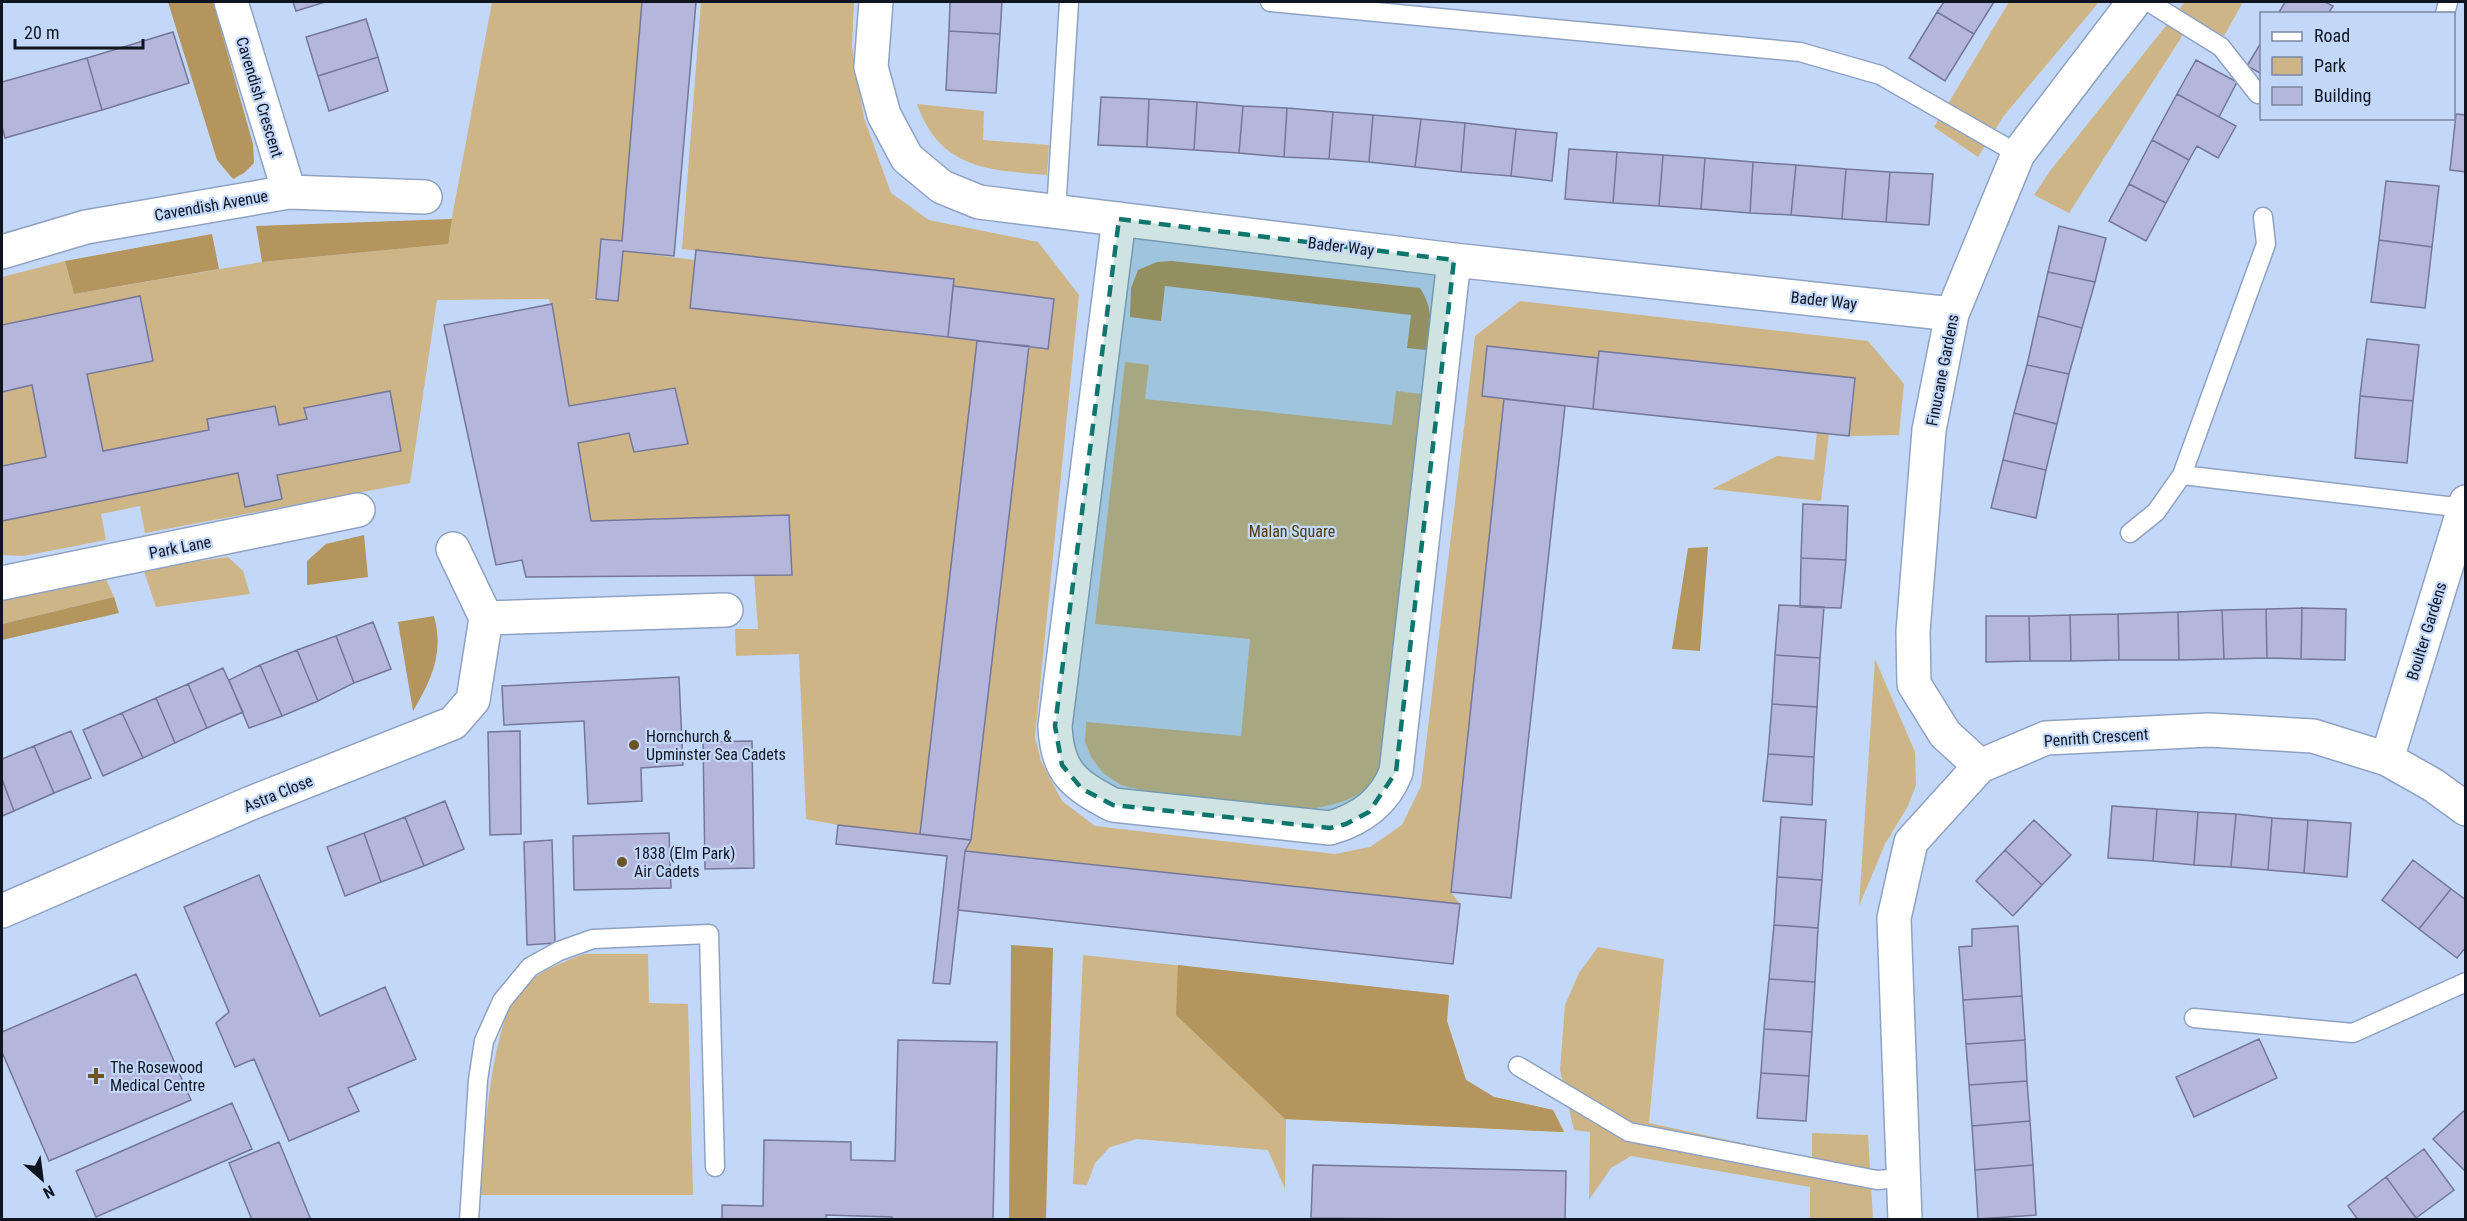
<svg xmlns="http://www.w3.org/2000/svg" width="2467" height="1221" viewBox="0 0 2467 1221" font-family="'Roboto Condensed',sans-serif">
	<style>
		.green { fill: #ceb588 }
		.forest { fill: #b4955d }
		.building { fill: #b4b7db; stroke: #747799; stroke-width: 1.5 }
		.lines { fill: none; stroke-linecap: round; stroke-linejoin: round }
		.lane-casing { stroke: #8fa2c2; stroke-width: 21 }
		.street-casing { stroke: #8fa2c2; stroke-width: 36 }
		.lane { stroke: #fff; stroke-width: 18 }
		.street { stroke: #fff; stroke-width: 33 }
		.marked { fill: #0f766e; fill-opacity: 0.2; stroke: #0f766e; stroke-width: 4.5; stroke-dasharray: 12 8; stroke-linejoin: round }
		.poi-dot { fill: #6d5425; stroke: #c3d7f9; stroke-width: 2 }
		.labels { text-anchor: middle; stroke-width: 4.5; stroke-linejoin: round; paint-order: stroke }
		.street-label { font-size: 16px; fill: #0e1521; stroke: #c3d7f9 }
		.park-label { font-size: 16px; fill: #503a0c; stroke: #c3d7f9 }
		.poi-label { font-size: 16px; fill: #0e1521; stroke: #c3d7f9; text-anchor: start }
	</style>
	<rect width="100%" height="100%" fill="#c3d7f9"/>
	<path class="green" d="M492 2H642L622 241 601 239 596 299 587 300H618L623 251 695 260 690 308 977 341 920 834 838 825 806 819 799 654 736 656 735 629H758L754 575 792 574 789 515 591 521 578 443 629 433 634 452 688 443 675 388 569 406 549 299 437 300 410 483 145 533 140 506 101 514 106 540 23 556 2 555V277L65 261 74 294 262 262 447 244Z
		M701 2H854L852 46 864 118 891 193 929 220 1038 242 1079 295 1035 737 1041 761 1062 801 1095 826 1335 854 1370 847 1402 825 1421 786 1475 336 1520 301 1868 341 1904 384 1899 435 1849 436 1855 378 1599 351 1598 358 1487 347 1482 396 1504 399 1451 892 1460 904 965 851 971 840 1029 346 1048 349 1054 299 953 286 954 279 682 249Z
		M2009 2H2099L2003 117 1978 157 1934 127Z
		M2185 2H2243L2224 36 2193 19 2069 213 2034 195 2050 171Z
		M917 104 984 111 983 140 1049 145 1047 175C988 170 940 169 917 104Z
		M1125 362 1149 365 1145 399 1392 425 1396 391 1421 394 1387 741C1385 750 1384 761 1380 769 1370 797 1338 804 1312 809L1145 791 1121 785 1103 773 1091 757 1085 742 1086 722 1241 736 1250 639 1095 624Z
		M1817 432 1829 433 1821 501 1712 489 1777 456 1814 460Z
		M228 557 243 571 250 594 156 607 143 569Z
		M105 577 114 597 2 624V600Z
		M1875 659 1915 752 1916 785 1908 806 1885 844 1859 906Z
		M1598 947 1664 959 1649 1123 1812 1158V1133L1868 1135 1873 1219H1810V1187L1631 1156 1611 1168 1589 1200 1590 1132 1574 1130 1560 1070 1565 1005 1579 973Z
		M584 954H648L649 1003 688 1004 693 1195H479C485 1146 489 1019 524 986 541 970 563 962 584 954Z
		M1083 955 1449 995 1447 1021 1466 1080 1494 1097 1553 1110 1564 1132 1286 1119 1285 1189 1268 1150 1137 1139 1110 1147 1095 1163 1087 1185 1073 1184Z"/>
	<path class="forest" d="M168 2H213L253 144 254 163 244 173 233 179 217 160Z
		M452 219 448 244 262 262 256 226Z
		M212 234 219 269 74 294 65 261Z
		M1172 261 1420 288C1435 312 1430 324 1426 350L1407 348 1411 315 1165 286 1161 321 1130 317 1131 288 1138 270 1157 262Z
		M364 535 368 577 307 585V561L326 544Z
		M1708 547 1700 651 1672 649 1688 548Z
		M114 597 119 613 2 640V624Z
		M434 616C444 653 432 679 413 711L398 622Z
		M1011 945 1053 948 1046 1219H1009Z
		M1178 965 1449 995 1447 1021 1466 1080 1494 1097 1553 1110 1564 1132 1285 1119 1176 1015Z"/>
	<path class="building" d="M293 2H325L296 11Z
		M642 2H696L674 256 623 251 618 301 596 299 601 239 622 241Z
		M950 2H1002L1000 34 949 31Z
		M1944 2H1994L1974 34 1937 12Z
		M2285 2H2325L2333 6 2328 14H2278Z
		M1937 12 1974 34 1945 81 1909 58Z
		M366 19 378 57 318 76 306 37Z
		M949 31 1000 34 996 93 946 90Z
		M173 32 189 83 102 110 87 58Z
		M2262 41V74L2247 66Z
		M378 57 388 91 329 111 318 76Z
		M87 58 102 110 5 138 2 126V82Z
		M2196 60 2237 82 2219 117 2177 94Z
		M2177 94 2236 126 2218 158 2197 146 2189 160 2152 140Z
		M1101 97 1149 99 1147 147 1098 145Z
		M1149 99 1197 102 1194 150 1147 147Z
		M1197 102 1243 106 1239 153 1194 150Z
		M1243 106 1287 108 1284 157 1239 153Z
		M1287 108 1333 112 1329 159 1284 157Z
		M1333 112 1373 115 1369 162 1329 159Z
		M2456 114 2466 115V172L2450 170Z
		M1373 115 1421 119 1415 167 1369 162Z
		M1421 119 1465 123 1461 172 1415 167Z
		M1465 123 1516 129 1511 176 1461 172Z
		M1516 129 1557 133 1552 181 1511 176Z
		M2152 140 2189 160 2166 203 2129 184Z
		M1569 149 1617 152 1613 203 1565 199Z
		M1617 152 1663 155 1659 206 1613 203Z
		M1663 155 1705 158 1701 209 1659 206Z
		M1705 158 1753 162 1750 213 1701 209Z
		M1753 162 1796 165 1791 215 1750 213Z
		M1796 165 1846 169 1842 219 1791 215Z
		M1846 169 1890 172 1886 222 1842 219Z
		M1890 172 1933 174 1929 225 1886 222Z
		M2386 181 2439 186 2432 247 2379 240Z
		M2129 184 2166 203 2146 241 2109 221Z
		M2059 226 2106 238 2095 282 2048 272Z
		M2379 240 2432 247 2425 308 2371 302Z
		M696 250 954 279 948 337 690 308Z
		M2048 272 2095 282 2082 328 2038 316Z
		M953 286 1054 299 1048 349 948 337Z
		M140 296 153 361 87 374 103 451 209 430 207 419 275 406 279 425 307 419 304 408 390 391 401 451 277 475 282 499 245 507 238 473 2 521V466L46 457 32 385 2 392V325Z
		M552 304 569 406 675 388 688 444 634 452 629 433 578 443 591 521 789 515 792 575 526 577 522 560 496 565 444 325Z
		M2038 316 2082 328 2069 374 2027 365Z
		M2367 339 2419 345 2413 401 2360 396Z
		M977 341 1029 346 971 840 920 834Z
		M1487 346 1598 358 1593 409 1482 396Z
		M1599 351 1855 378 1849 436 1593 409Z
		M2027 365 2069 374 2057 424 2014 413Z
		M2360 396 2413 401 2407 463 2355 458Z
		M1504 399 1565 406 1511 898 1451 892Z
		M2014 413 2057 424 2046 470 2003 460Z
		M2003 460 2046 470 2036 518 1991 508Z
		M1803 504 1848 506 1846 560 1801 558Z
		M1801 558 1846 560 1841 608 1800 607Z
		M1779 605 1824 607 1820 658 1775 655Z
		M2302 608 2346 609 2345 660 2301 659Z
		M2302 608 2301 659 2267 658 2266 609Z
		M2266 609 2267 658 2224 659 2222 610Z
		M2222 610 2224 659 2179 660 2178 612Z
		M2178 612 2179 660H2119L2118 614Z
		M2118 614 2119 660 2071 661 2070 615Z
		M2070 615 2071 661H2030L2029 616Z
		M1986 616H2029L2030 661 1986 662Z
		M373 622 391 669 354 683 336 636Z
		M336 636 354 683 318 701 297 650Z
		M297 650 318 701 282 716 260 665Z
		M1775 655 1820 658 1817 707 1772 704Z
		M260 665 282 716 249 728 229 680Z
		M223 668 243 712 207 728 188 684Z
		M679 677 683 765 641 768 642 801 588 804 584 721 504 725 502 686Z
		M188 684 207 728 175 743 156 698Z
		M156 698 175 743 143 758 122 713Z
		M1772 704 1817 707 1814 757 1768 754Z
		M122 713 143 758 103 776 83 730Z
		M71 731 91 778 54 793 34 746Z
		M520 731 521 834 490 835 488 732Z
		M752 741 754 868 705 869 703 742Z
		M34 746 54 793 14 811 2 779V759Z
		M1768 754 1814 757 1812 805 1763 801Z
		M2 779 14 811 2 816Z
		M445 801 464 849 424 866 405 817Z
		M2112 806 2157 809 2153 861 2108 858Z
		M2157 809 2198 812 2194 865 2153 861Z
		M2198 812 2236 814 2231 867 2194 865Z
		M2236 814 2272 818 2268 870 2231 867Z
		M405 817 424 866 381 882 364 833Z
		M1781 817 1826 820 1822 880 1777 877Z
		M2272 818 2308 820 2304 873 2268 870Z
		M2034 820 2071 855 2042 885 2005 850Z
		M2308 820 2351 823 2347 877 2304 873Z
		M838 825 971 840 965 851 950 984 933 983 947 856 836 844Z
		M364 833 381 882 345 896 327 847Z
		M669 833 671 888 574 890 573 836Z
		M552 840 555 943 527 945 524 842Z
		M2005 850 2042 885 2013 916 1976 881Z
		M965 851 1460 904 1453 964 958 910Z
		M2413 860 2451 889 2419 929 2382 900Z
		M259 875 320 1016 385 987 416 1059 348 1088 359 1111 289 1141 254 1059 235 1067 216 1023 229 1012 184 907Z
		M1777 877 1822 880 1818 928 1774 925Z
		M2451 889 2466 900V947L2457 958 2419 929Z
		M1774 925 1818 928 1815 982 1769 979Z
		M2018 926 2022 996 1963 1000 1959 947 1972 946V929Z
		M136 974 191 1100 49 1161 2 1052V1032Z
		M1769 979 1815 982 1812 1032 1764 1029Z
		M2022 996 2025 1040 1966 1044 1963 1000Z
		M1764 1029 1812 1032 1809 1076 1761 1073Z
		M2259 1039 2277 1078 2194 1117 2176 1077Z
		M898 1040 997 1042 993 1220H892V1217L826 1215V1220H722V1205L763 1206 764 1140 851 1142V1160L895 1161Z
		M2025 1040 2027 1081 1969 1085 1966 1044Z
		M1761 1073 1809 1076 1806 1121 1757 1118Z
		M2027 1081 2030 1121 1972 1126 1969 1085Z
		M232 1103 252 1149 96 1217 76 1171Z
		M2466 1109V1172L2433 1139Z
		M2030 1121 2033 1165 1975 1170 1972 1126Z
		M279 1142 311 1220H252L229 1163Z
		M2424 1149 2454 1190 2416 1218 2386 1177Z
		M1313 1165 1566 1171 1565 1220 1311 1218Z
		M2033 1165 2036 1215 1978 1219 1975 1170Z
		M2386 1177 2416 1218 2414 1220H2358L2348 1206Z"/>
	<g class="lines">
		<g class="lane-casing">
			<path id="lane" d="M1270 2 1800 52 1880 75 2018 154
				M2149 2 2221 47 2258 94
				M2445 14 2448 2
				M1056 212 1069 2
				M2182 475 2464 508
				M2130 533 2156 512 2182 475 2266 244 2263 217
				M2194 1018 2353 1033 2466 982
				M1518 1066 1629 1132 1877 1180 1902 1178
				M469 1220 478 1080 484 1041 502 1001 530 967 559 951 593 939 709 934 715 1167"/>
		</g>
		<g class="street-casing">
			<path id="street" d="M231 2 289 192
				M876 2 871 67 884 115 907 158 942 187 979 202 1454 260 1952 314
				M1119 219 1055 726C1057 773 1074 784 1113 805L1330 828C1361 819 1384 803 1396 772L1454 260
				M2 252 86 227 289 192 425 197
				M453 549 486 618
				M2 583 358 510
				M2387 759 2466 502
				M1980 766 1945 734 1914 684 1913 632 1929 430 1952 314 2018 154 2134 2
				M2 911 251 803 453 723 473 700 486 618 726 610
				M1905 1220 1894 918 1911 842 1980 766 2046 738 2209 730 2313 736 2387 759 2433 785 2466 809"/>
		</g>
		<use href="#lane" class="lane"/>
		<use href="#street" class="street"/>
	</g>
	<path class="marked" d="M1119 219 1454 260 1396 772 1369 812 1346 824 1330 828 1113 805 1082 789 1062 765 1055 726Z"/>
	<g class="poi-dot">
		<circle cx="634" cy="745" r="6"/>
		<circle cx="622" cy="862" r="6"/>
		<path d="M93 1067h6v6h6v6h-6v6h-6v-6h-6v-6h6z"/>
	</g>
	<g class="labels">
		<g class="street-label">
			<text transform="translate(260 97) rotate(73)" y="6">Cavendish Crescent</text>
			<text transform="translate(211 205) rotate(-10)" y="6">Cavendish Avenue</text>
			<text transform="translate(1341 246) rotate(7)" y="6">Bader Way</text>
			<text transform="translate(1824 300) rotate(6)" y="6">Bader Way</text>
			<text transform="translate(1942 370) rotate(-79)" y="6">Finucane Gardens</text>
			<text transform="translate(180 547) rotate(-11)" y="6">Park Lane</text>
			<text transform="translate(2426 631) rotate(-73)" y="6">Boulter Gardens</text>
			<text transform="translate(2096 737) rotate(-4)" y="6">Penrith Crescent</text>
			<text transform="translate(278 793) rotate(-22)" y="6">Astra Close</text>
		</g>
		<g class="park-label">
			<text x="1292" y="537">Malan Square</text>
		</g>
		<g class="poi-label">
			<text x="646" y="742">Hornchurch &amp;<tspan x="646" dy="18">Upminster Sea Cadets</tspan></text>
			<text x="634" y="859">1838 (Elm Park)<tspan x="634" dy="18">Air Cadets</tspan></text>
			<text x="110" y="1073">The Rosewood<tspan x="110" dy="18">Medical Centre</tspan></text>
		</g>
	</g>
	<rect width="2467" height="1221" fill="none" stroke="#0e1521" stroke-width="6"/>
	<rect x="2260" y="12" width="195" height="108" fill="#c3d7f9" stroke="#7b89a3" stroke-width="1.5"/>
	<rect x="2272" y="32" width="30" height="9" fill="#ffffff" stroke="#7b89a3" stroke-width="1.5"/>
	<text x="2314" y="42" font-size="18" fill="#0e1521">Road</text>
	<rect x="2272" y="57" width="30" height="18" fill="#ceb588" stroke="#7b89a3" stroke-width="1.5"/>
	<text x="2314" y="72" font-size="18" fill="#0e1521">Park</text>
	<rect x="2272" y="87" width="30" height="18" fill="#b4b7db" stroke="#7b89a3" stroke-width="1.5"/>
	<text x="2314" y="102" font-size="18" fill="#0e1521">Building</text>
	<g transform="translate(42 1179) rotate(152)" stroke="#c3d7f9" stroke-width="4.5" paint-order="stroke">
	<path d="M0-4.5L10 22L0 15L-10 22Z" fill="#0e1521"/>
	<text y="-9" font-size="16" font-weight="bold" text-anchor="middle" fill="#0e1521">N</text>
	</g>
	<path d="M15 39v9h128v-9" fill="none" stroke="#0e1521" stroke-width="3"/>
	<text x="24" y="39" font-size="18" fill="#0e1521" stroke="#c3d7f9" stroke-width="4.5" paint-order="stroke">20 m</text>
</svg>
